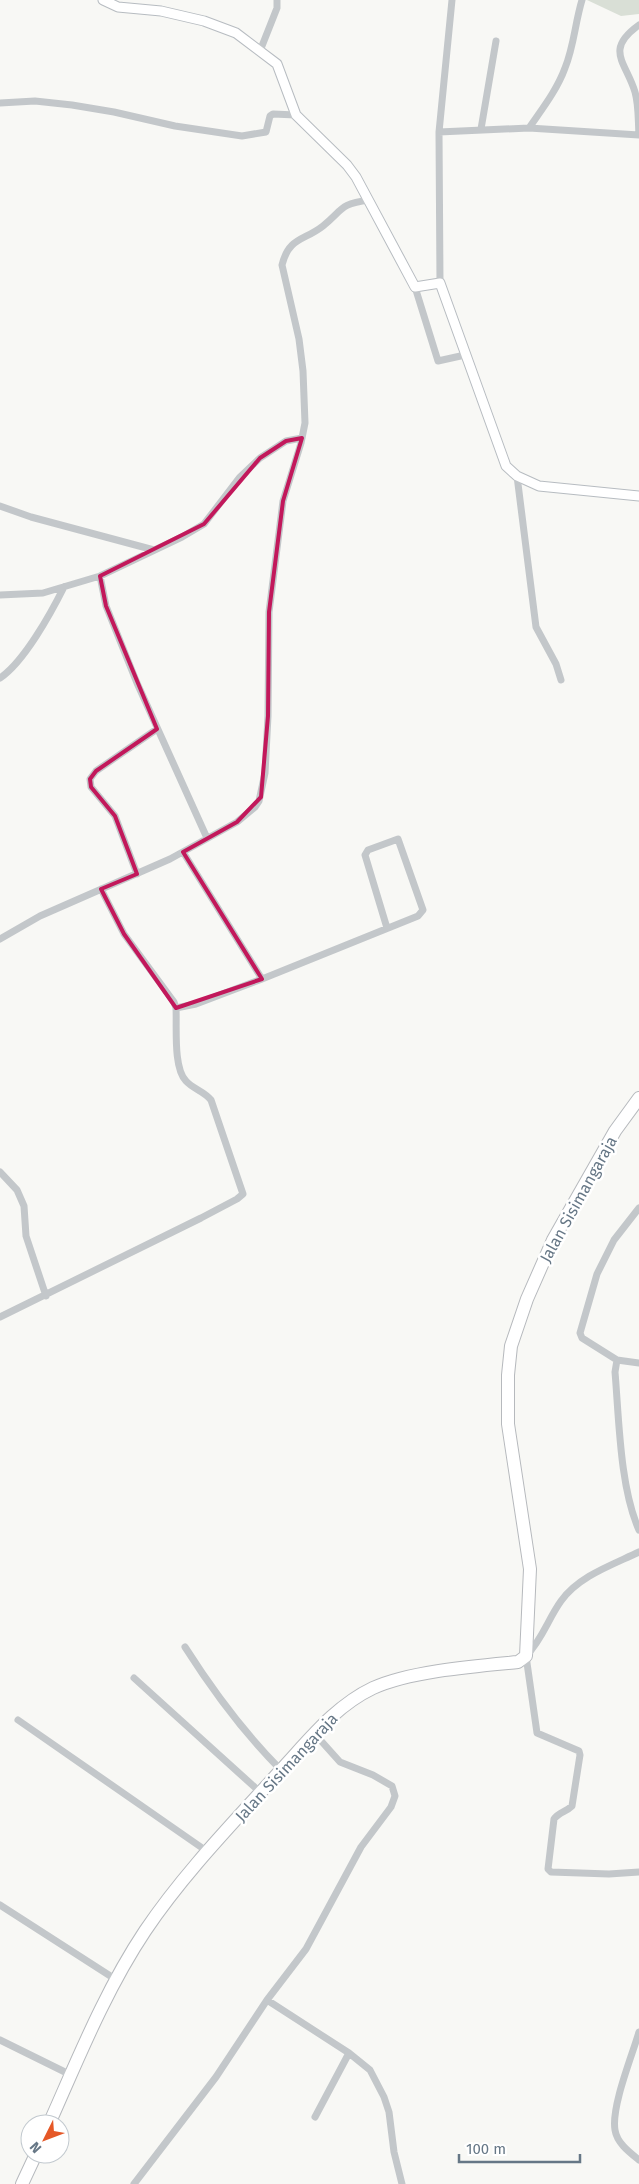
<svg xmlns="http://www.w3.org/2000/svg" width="639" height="2184" viewBox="0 0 639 2184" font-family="'Fira Sans',sans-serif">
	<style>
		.green { fill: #d9dfd6 }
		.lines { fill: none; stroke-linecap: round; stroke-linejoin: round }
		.secondary-casing { stroke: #b7bcc1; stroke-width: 11 }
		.highway-casing { stroke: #b6b9bd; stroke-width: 14 }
		.street { stroke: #c3c7ca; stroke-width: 7 }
		.secondary { stroke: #fff; stroke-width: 9 }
		.highway { stroke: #fff; stroke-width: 12 }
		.marked { fill: none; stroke: #c2185b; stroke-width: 4; stroke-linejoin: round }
		.labels { text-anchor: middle; stroke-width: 5; stroke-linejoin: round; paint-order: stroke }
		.street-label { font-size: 16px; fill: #667786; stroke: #fff }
	</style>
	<rect width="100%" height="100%" fill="#f8f8f5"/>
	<path class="green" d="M587 0H639V14L621 16Z"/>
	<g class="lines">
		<g class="secondary-casing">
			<path id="secondary" d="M103 0 118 7 161 11 204 21 236 33 277 64 296 115 347 165 356 177 415 287 440 283 506 466 517 476 539 486 639 496"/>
		</g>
		<g class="highway-casing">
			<path id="highway" d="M49 2124C78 2059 105 1991 145 1931 184 1873 234 1822 281 1770 309 1740 335 1706 373 1688 410 1671 476 1666 518 1662L526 1656 530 1569 508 1424V1375L511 1346 527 1299 553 1240 615 1131 639 1098
				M22 2184 36 2154"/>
		</g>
		<path class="street" d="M260 51 277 8V0
			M0 103 35 101 72 105 114 112 175 126 242 136 266 132 270 116 273 114 296 115
			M529 128C542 109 557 90 565 68 574 46 575 23 582 0
			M481 129 496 41
			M439 132 529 128 639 135
			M639 135C638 121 639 106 635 92 626 62 604 50 639 25
			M440 283 439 132 452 0
			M415 287 438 361 465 355
			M517 476 536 627 556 664 561 680
			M0 506 31 517 154 550
			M100 576 106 606 137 683 207 838
			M0 595 43 593 100 576 182 537 204 524 240 477 260 458 286 441 302 438
			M0 678C24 662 51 613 64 587
			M183 852 262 979
			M137 874 115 816 91 787 90 779 96 771 157 729
			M0 939 40 916 170 859 237 822 255 807 259 801 265 773 268 716 269 612 283 501 301 443 305 423 303 371 299 339 282 265C289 237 304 241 323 226 343 210 339 204 369 200
			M176 1008 196 1004 262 979 418 916 423 910 398 839 368 850 365 855 387 928
			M0 1172 17 1190 24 1206 26 1236 46 1296
			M639 1208 614 1240 597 1274 580 1333 582 1338 617 1360 639 1363
			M0 1317 201 1218 237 1199 243 1194 211 1100C204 1091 193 1089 186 1081 173 1068 177 1026 176 1008L174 1002 124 934 101 889
			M617 1360 615 1372C619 1419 620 1488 639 1530
			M639 1552C612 1565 579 1576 561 1601 548 1619 542 1640 526 1656L537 1733 579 1751 580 1755 572 1806C566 1812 559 1812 554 1819L548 1869 551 1872 609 1874 639 1872
			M185 1647C213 1691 244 1733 281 1770
			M134 1678 260 1792
			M18 1720 208 1852
			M0 1905 115 1979
			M267 2000 349 2053 370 2070 384 2097 389 2112 394 2152 402 2184
			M639 2032C632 2056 611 2107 615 2130 617 2143 629 2152 639 2160
			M0 2040 71 2075
			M315 2117 349 2053
			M134 2184 216 2077 267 2000 306 1949 361 1847 391 1807 395 1796 392 1786 373 1775 340 1762 314 1733"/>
		<use href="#secondary" class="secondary"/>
		<use href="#highway" class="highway"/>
	</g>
	<path class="marked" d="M302 438 283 501 269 612 268 716 261 797 237 822 183 852 262 979 176 1008 124 934 101 889 137 874 115 816 91 787 90 779 96 771 157 729 106 606 100 576 204 524 260 458 286 441Z"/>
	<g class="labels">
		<g class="street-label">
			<text transform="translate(578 1199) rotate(-61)" y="6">Jalan Sisimangaraja</text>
			<text transform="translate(286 1767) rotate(-47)" y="6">Jalan Sisimangaraja</text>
		</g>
	</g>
	<g transform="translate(45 2139) rotate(228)"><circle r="24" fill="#ffffff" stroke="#c2c9cf"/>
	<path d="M0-4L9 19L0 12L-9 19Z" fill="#e55827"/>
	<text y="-8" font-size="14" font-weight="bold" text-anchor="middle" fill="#667786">N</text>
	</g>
	<path d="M459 2154v8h121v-8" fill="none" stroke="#667786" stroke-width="2.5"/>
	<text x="466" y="2154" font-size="15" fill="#667786" stroke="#ffffff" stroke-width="4" paint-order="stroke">100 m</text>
</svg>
